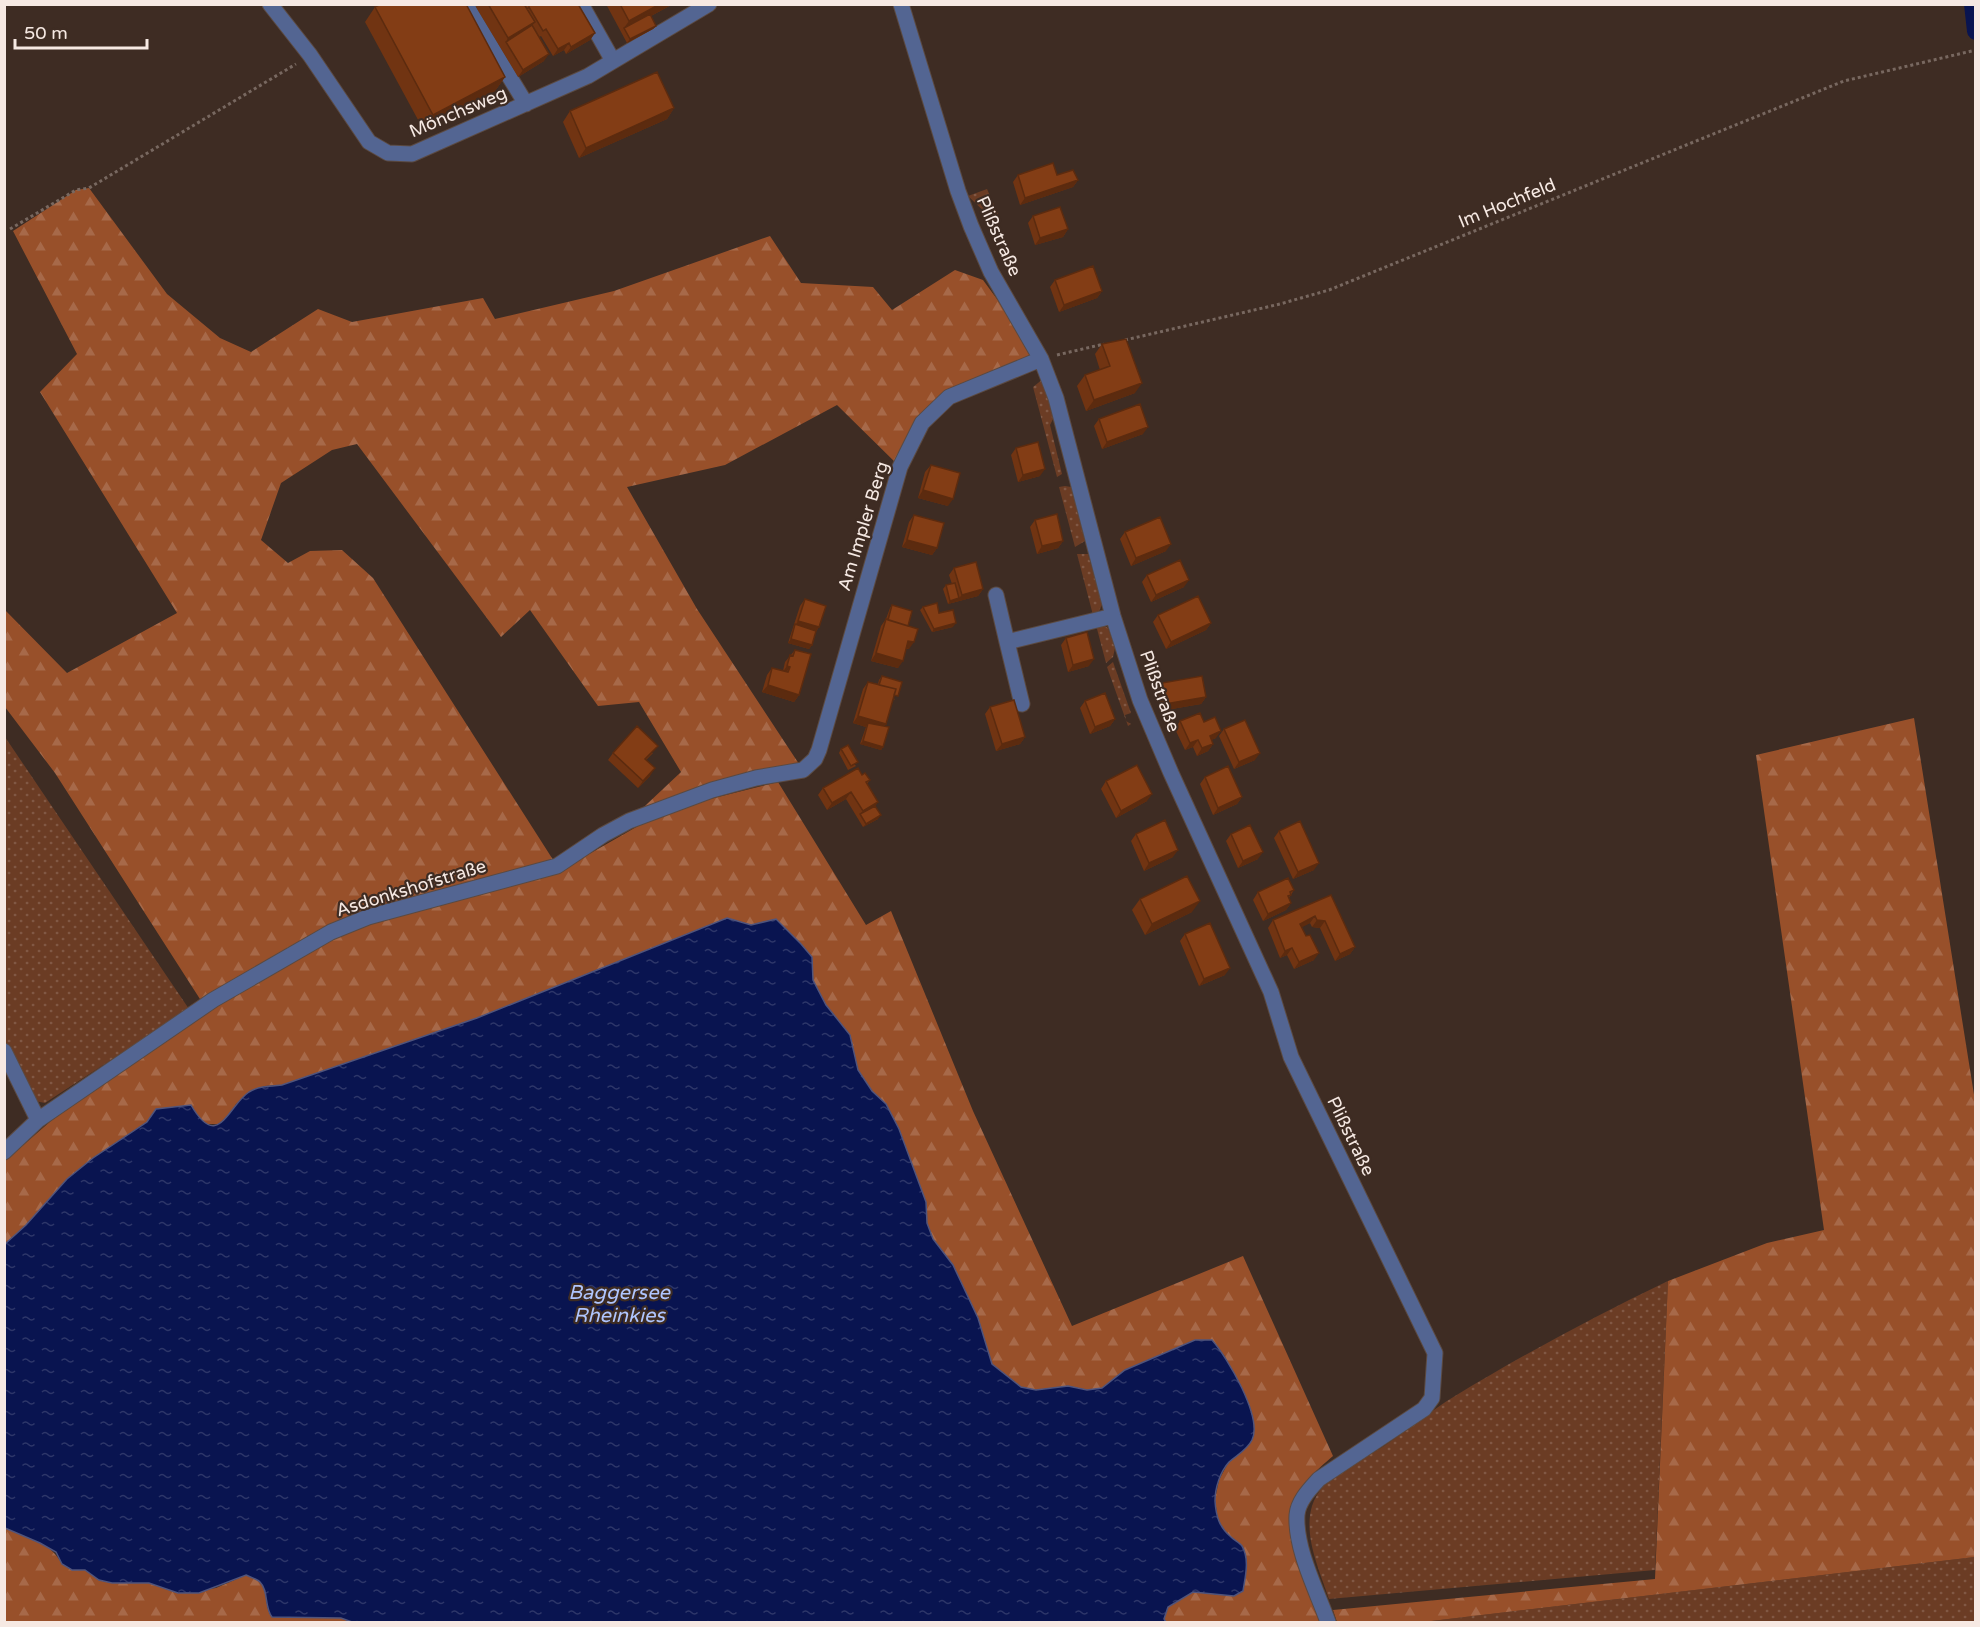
<svg xmlns="http://www.w3.org/2000/svg" width="1980" height="1627" viewBox="0 0 1980 1627" font-family="'Varela Round',sans-serif">
	<style>
		.grass { fill: url(#grass-dots) }
		.forest { fill: url(#forest-firs) }
		.water { fill: url(#water-ripples); stroke: #50547c; stroke-width: 1.5 }
		.lines { fill: none; stroke-linecap: round; stroke-linejoin: round }
		.canal { stroke: #091450; stroke-width: 18 }
		.minor-casing { stroke: #5b4a42; stroke-width: 17 }
		.path { stroke: #786860; stroke-width: 3; stroke-dasharray: 3 3; stroke-linecap: butt }
		.minor { stroke: #536592; stroke-width: 15 }
		.wall { fill: #713412 }
		.shaded-wall { fill: #5c2b0f }
		.building { fill: #833d15; stroke: #5c2b0f; stroke-width: 1.5 }
		.labels { text-anchor: middle; stroke-width: 4.5; stroke-linejoin: round; paint-order: stroke }
		.street-label { font-size: 18px; fill: #f6e9e3; stroke: #3e2c23 }
		.water-label { font-size: 20px; font-style: italic; fill: #afc5fe; stroke: #3e2c23 }
	</style>
	<defs>
		<pattern id="grass-dots" width="8" height="8" patternUnits="userSpaceOnUse" patternTransform="scale(1.5)"><rect width="8" height="8" fill="#6b3c24"/><path d="M2 2h.1M6 6h.1" fill="none" stroke="#815844" stroke-width="1.8" stroke-linecap="round"/></pattern>
		<pattern id="forest-firs" width="22" height="20" patternUnits="userSpaceOnUse" patternTransform="scale(1.5)"><rect width="22" height="20" fill="#98502a"/><path d="M5 1l3.5 6h-7zM16 11l3.5 6h-7z" fill="#a76949"/></pattern>
		<pattern id="water-ripples" width="26" height="14" patternUnits="userSpaceOnUse" patternTransform="scale(1.5)"><rect width="26" height="14" fill="#091450"/><path d="M2 4q2-2 4 0t4 0M15 11q2-2 4 0t4 0" fill="none" stroke="#2d3669"/></pattern>
	</defs>
	<rect width="100%" height="100%" fill="#3e2c23"/>
	<path class="grass" d="M987 189 998 214 994 215 990 204 989 205 993 215 991 216 987 205 989 216 968 196Z
		M1043 379 1053 419 1050 425 1062 474 1057 477 1033 387Z
		M1065 486 1071 487 1085 541 1075 547 1059 487Z
		M1077 554H1088L1102 604 1098 614 1093 615Z
		M1096 625H1103L1108 628 1115 648 1113 657 1106 663Z
		M1113 662 1131 713 1125 715 1126 721 1131 724 1128 726 1107 667Z
		M5 737 189 1009 45 1103 30 1100 5 1047Z
		M1668 1281 1655 1570 1329 1599C1320 1571 1303 1536 1312 1506 1322 1475 1359 1462 1384 1446 1408 1430 1430 1411 1455 1396 1524 1354 1595 1316 1668 1281Z
		M1975 1557V1622H1423Z"/>
	<path class="forest" d="M89 188 167 294 220 338 251 352 318 309 352 322 483 298 495 319 614 291 770 236 801 283 873 287 892 310 955 270 983 280 1041 359 949 397 900 467 837 405 725 465 627 487 697 609 803 770 629 821 681 772 639 702 598 706 530 610 501 637 357 444 332 450 281 483 261 540 288 563 310 551 342 550 373 578 557 866 556 873 652 818 686 805 778 782 866 925 891 911 973 1111 1072 1326 1243 1256 1333 1456C1314 1472 1300 1485 1292 1509L1322 1622H1166L1164 1619 1168 1607 1193 1592 1234 1596 1242 1546 1229 1536 1218 1522 1215 1499 1219 1480 1228 1463 1243 1451 1254 1424 1248 1403 1224 1355 1195 1340 1125 1370 1102 1388 1087 1390 1068 1386 1036 1390 1021 1387 992 1364 978 1318 953 1265 933 1239 927 1223 926 1202 899 1129 886 1104 872 1091 858 1070 850 1035 826 1005 813 980 812 957 776 919 751 925 727 918 477 1018 282 1085 264 1086 236 1104 228 1118 219 1124H206L197 1116 156 1109 147 1122 93 1158 67 1179 26 1225 5 1244V1161L52 1120 207 1010 55 773 5 707V610L67 673 177 613 40 392 77 354 13 231 76 190Z
		M1914 718 1975 1101V1557L1423 1622H1337L1333 1610 1655 1579 1668 1281 1767 1243 1824 1230 1756 755Z
		M4 1528C26 1533 52 1544 62 1564L85 1570 99 1580 112 1583H149L178 1593 216 1588 246 1575C250 1577 257 1579 260 1582 269 1591 264 1607 272 1617L341 1618 352 1622H5Z"/>
	<path class="water" d="M727 918 751 925 776 919 801 944 812 957 813 980 826 1005 850 1035 858 1070 872 1091 886 1104 899 1129 926 1202 927 1223 933 1239 953 1265 978 1318 992 1364 1021 1387 1036 1390 1068 1386 1087 1390 1102 1388 1125 1370 1195 1340H1212C1227 1357 1263 1417 1252 1440 1247 1450 1237 1455 1229 1462 1220 1472 1215 1488 1215 1501 1216 1516 1219 1527 1231 1537 1234 1540 1240 1543 1242 1546 1250 1559 1245 1578 1243 1591L1234 1596 1193 1592 1168 1607 1164 1619 1166 1622H352L341 1618 272 1617C264 1607 269 1591 260 1582 257 1579 250 1577 246 1575L199 1593H178L149 1583H112L99 1580 85 1570H72L62 1564 56 1552 40 1543 5 1528V1244L26 1225 67 1179 93 1158 147 1122 156 1109 191 1105C218 1152 228 1106 249 1092 259 1086 271 1086 282 1085L477 1018Z"/>
	<g class="lines">
		<path class="canal" d="M1973 4 1976 31"/>
		<g class="minor-casing">
			<path id="minor" d="M270 4 310 55 369 142 388 153 412 154 588 76 709 4
				M468 4 467 7 526 104
				M581 4 613 61
				M901 4 958 191 971 226 991 272 1041 359 1056 398 1113 616 1140 700 1171 773 1271 992 1291 1057 1435 1353 1432 1398 1424 1409 1319 1479C1310 1489 1298 1501 1297 1515 1295 1549 1317 1591 1328 1622
				M996 595 1007 642
				M1022 704 1007 642 1113 616
				M4 1051 38 1120
				M4 1152 38 1120 213 1000 331 932 368 917 557 866 603 835 629 821 712 790 756 778 803 770 815 759 819 750 900 467 922 423 949 397 1041 359"/>
		</g>
		<path class="path" d="M10 229 76 190 89 188 296 64
			M1125 340 1280 304 1329 290 1844 81 1976 50
			M1057 355 1104 344"/>
		<use href="#minor" class="minor"/>
	</g>
	<path class="wall" d="M478 4H578L595 33 590 40 566 54 564 50 553 56 541 36 539 37 544 61 518 77 476 7Z
		M606 4H673L651 16 656 26 653 29 627 43Z
		M375 7 505 77 495 91 423 129 365 22Z
		M674 108 667 119 579 158 563 122 570 111Z
		M1018 175H1057L1078 180 1073 187 1020 205 1013 182Z
		M1033 216 1068 229 1063 237 1035 245 1028 223Z
		M1055 280 1102 291 1097 298 1059 312 1050 287Z
		M1102 344 1135 393 1086 411 1077 386 1085 375 1100 370 1095 354Z
		M1099 419 1143 434 1102 449 1094 426Z
		M1016 448 1040 476 1018 482 1011 455Z
		M931 465 948 506 918 498 925 472Z
		M914 515 937 548 932 555 902 547 909 522Z
		M1035 520 1063 541 1058 548 1037 554 1030 527Z
		M1125 532 1166 551 1131 566 1120 539Z
		M954 568 983 589 978 596 948 604 943 589 946 585 952 584 949 575Z
		M1147 575 1184 587 1151 602 1142 582Z
		M805 599 819 627 815 633 812 645 809 649 788 643 800 606Z
		M892 605 908 626 909 649H906L898 668 871 661 881 626 886 619 890 608Z
		M923 607 939 613 953 627 932 632 920 610Z
		M1158 615 1211 623 1206 630 1166 649 1153 622Z
		M1066 638 1089 666 1068 672 1061 645Z
		M795 650 799 695 794 702 762 692 767 675 772 668 783 671 785 662Z
		M882 676 895 700 893 699 886 724 884 726 883 747 881 750 860 744 866 727 853 723 863 689 868 682 878 684 879 680Z
		M1162 683 1206 697 1201 704 1160 711 1157 690Z
		M1085 701 1115 719 1110 726 1090 734 1080 708Z
		M990 707 1025 737 1020 744 996 751 985 714Z
		M1180 721 1204 722 1216 738 1211 740 1213 744 1208 751 1197 756 1193 747 1185 750 1175 729Z
		M1224 729 1255 760 1234 769 1219 736Z
		M841 749 856 766 848 770 839 753Z
		M613 753H653L646 760 650 776 638 788 608 760Z
		M862 775 870 780 867 784 878 802 875 806 878 819 863 827 846 799 827 810 818 795 823 788Z
		M1205 777 1242 797 1237 804 1213 815 1200 784Z
		M1106 781 1147 801 1116 818 1101 789Z
		M1279 831 1314 870 1293 879 1274 838Z
		M1136 834 1173 857 1144 871 1131 841Z
		M1231 834 1258 859 1238 868 1226 841Z
		M1294 890 1289 898 1291 903 1286 910 1263 921 1253 900 1258 892Z
		M1331 895 1355 947 1350 954 1335 961 1320 928 1312 927 1310 923 1301 927 1314 960 1294 969 1287 955 1280 958 1268 928 1273 920Z
		M1140 899 1192 912 1145 935 1132 910Z
		M1185 934 1225 975 1199 986 1180 941Z"/>
	<path class="shaded-wall" d="M660 4H673L625 30 624 28 621 32 629 21Z
		M535 22 527 32 506 42 508 38Z
		M656 26 653 29 627 43 630 39Z
		M595 33 590 40 566 54 571 47Z
		M569 43 564 50 553 56 558 49Z
		M549 54 544 61 518 77 523 70Z
		M505 77 495 91 423 129 433 115Z
		M674 108 667 119 579 158 586 148Z
		M1078 180 1073 187 1020 205 1025 198Z
		M1068 229 1063 237 1035 245 1040 238Z
		M1102 291 1097 298 1059 312 1064 305Z
		M1142 383 1135 393 1086 411 1094 400Z
		M1148 427 1143 434 1102 449 1107 442Z
		M1045 469 1040 476 1018 482 1023 475Z
		M923 490 953 499 948 506 918 498Z
		M907 540 937 548 932 555 902 547Z
		M1063 541 1058 548 1037 554 1042 546Z
		M1171 544 1166 551 1131 566 1136 558Z
		M1189 580 1184 587 1151 602 1156 595Z
		M983 589 978 596 948 604 950 601 959 598 962 595Z
		M798 621 819 627 814 634 795 626Z
		M956 623 953 627 932 632 934 629Z
		M1211 623 1206 630 1166 649 1171 642Z
		M791 639 812 645 809 649 788 643Z
		M908 641 914 642 909 649 903 648Z
		M876 653 903 661 898 668 871 661Z
		M1094 659 1089 666 1068 672 1073 665Z
		M787 666 790 667 785 674 782 673Z
		M768 685 799 695 794 702 762 692Z
		M1206 697 1201 704 1160 711 1165 704Z
		M858 716 886 724 881 731 868 723 866 727 853 723Z
		M1115 719 1110 726 1090 734 1095 727Z
		M1221 731 1216 738 1205 743 1210 736Z
		M1025 737 1020 744 996 751 1002 744Z
		M1198 740 1193 747 1185 750 1190 743Z
		M863 741 883 747 881 750 860 744Z
		M1213 744 1208 751 1197 756 1202 748Z
		M1260 753 1255 760 1234 769 1239 762Z
		M655 768 650 776 638 788 643 781Z
		M851 792 846 799 827 810 832 803Z
		M1152 794 1147 801 1116 818 1121 811Z
		M1242 797 1237 804 1213 815 1218 808Z
		M878 802 873 809 860 814 863 811Z
		M881 815 878 819 863 827 866 824Z
		M1178 850 1173 857 1144 871 1149 863Z
		M1263 852 1258 859 1238 868 1243 861Z
		M1319 863 1314 870 1293 879 1298 872Z
		M1200 901 1192 912 1145 935 1152 924Z
		M1291 903 1286 910 1263 921 1268 914Z
		M1315 916 1310 923 1295 931 1300 924Z
		M1317 920 1325 921 1320 928 1312 927Z
		M1355 947 1350 954 1335 961 1340 954Z
		M1292 948 1287 955 1280 958 1285 951Z
		M1319 953 1314 960 1294 969 1299 962Z
		M1230 968 1225 975 1199 986 1204 979Z"/>
	<path class="building" d="M381 4H466L505 77 433 115 375 7Z
		M488 4H524L535 22 508 38Z
		M524 4H578L595 33 571 47 569 43 558 49 546 29 543 31 529 7 527 9Z
		M620 4H660L629 21Z
		M650 14 656 26 630 39 624 28Z
		M532 25 549 54 523 70 506 42Z
		M657 72 674 108 586 148 570 111Z
		M1053 163 1057 175 1073 170 1078 180 1025 198 1018 175Z
		M1060 207 1068 229 1040 238 1033 216Z
		M1093 266 1102 291 1064 305 1055 280Z
		M1126 339 1142 383 1094 400 1085 375 1110 366 1102 344Z
		M1140 404 1148 427 1107 442 1099 419Z
		M1038 442 1045 469 1023 475 1016 448Z
		M931 465 960 473 953 499 923 490Z
		M1057 514 1063 541 1042 546 1035 520Z
		M914 515 944 523 937 548 907 540Z
		M1160 517 1171 544 1136 558 1125 532Z
		M1180 560 1189 580 1156 595 1147 575Z
		M976 562 983 589 962 595 954 568Z
		M955 583 959 598 950 601 946 585Z
		M1198 596 1211 623 1171 642 1158 615Z
		M805 599 826 606 819 627 798 621Z
		M937 603 939 613 953 610 956 623 934 629 923 607Z
		M892 605 912 611 908 626 888 620Z
		M886 619 918 629 914 642 908 641 903 661 876 653Z
		M795 624 816 631 812 645 791 639Z
		M1087 632 1094 659 1073 665 1066 638Z
		M795 650 811 654 799 695 768 685 772 668 788 672 790 667 787 666 790 655 793 656Z
		M882 676 902 682 898 696 894 695 896 689 879 685Z
		M1202 676 1206 697 1165 704 1162 683Z
		M868 682 896 689 886 724 858 716Z
		M1105 693 1115 719 1095 727 1085 701Z
		M1014 700 1025 737 1002 744 990 707Z
		M1200 713 1204 722 1215 717 1221 731 1210 736 1213 744 1202 748 1198 740 1190 743 1180 721Z
		M1245 720 1260 753 1239 762 1224 729Z
		M868 723 889 727 883 747 863 741Z
		M637 726 658 746 645 759 655 768 643 781 613 753Z
		M848 745 858 762 851 766 841 749Z
		M1137 765 1152 794 1121 811 1106 781Z
		M1228 766 1242 797 1218 808 1205 777Z
		M858 768 862 775 865 773 870 780 866 782 878 802 863 811 851 792 832 803 823 788Z
		M875 806 881 815 866 824 860 814Z
		M1165 820 1178 850 1149 863 1136 834Z
		M1300 821 1319 863 1298 872 1279 831Z
		M1250 825 1263 852 1243 861 1231 834Z
		M1187 876 1200 901 1152 924 1140 899Z
		M1288 878 1294 890 1290 892 1291 895 1288 896 1291 903 1268 914 1258 892Z
		M1331 895 1355 947 1340 954 1325 921 1317 920 1315 916 1300 924 1306 936 1310 935 1319 953 1299 962 1292 948 1285 951 1273 920Z
		M1210 923 1230 968 1204 979 1185 934Z"/>
	<g class="labels">
		<g class="street-label">
			<text transform="translate(458 112) rotate(-23)" y="6">Mönchsweg</text>
			<text transform="translate(1507 203) rotate(-22)" y="6">Im Hochfeld</text>
			<text transform="translate(999 236) rotate(66)" y="6">Plißstraße</text>
			<text transform="translate(863 526) rotate(-73)" y="6">Am Impler Berg</text>
			<text transform="translate(1160 691) rotate(70)" y="6">Plißstraße</text>
			<text transform="translate(411 888) rotate(-17)" y="6">Asdonkshofstraße</text>
			<text transform="translate(1351 1136) rotate(64)" y="6">Plißstraße</text>
		</g>
		<g class="water-label">
			<text x="619" y="1299">Baggersee<tspan x="619" dy="23">Rheinkies</tspan></text>
		</g>
	</g>
	<rect width="1980" height="1627" fill="none" stroke="#f6e9e3" stroke-width="12"/>
	<path d="M15 39v9h132v-9" fill="none" stroke="#f6e9e3" stroke-width="3"/>
	<text x="24" y="39" font-size="18" fill="#f6e9e3" stroke="#3e2c23" stroke-width="4.5" paint-order="stroke">50 m</text>
</svg>
